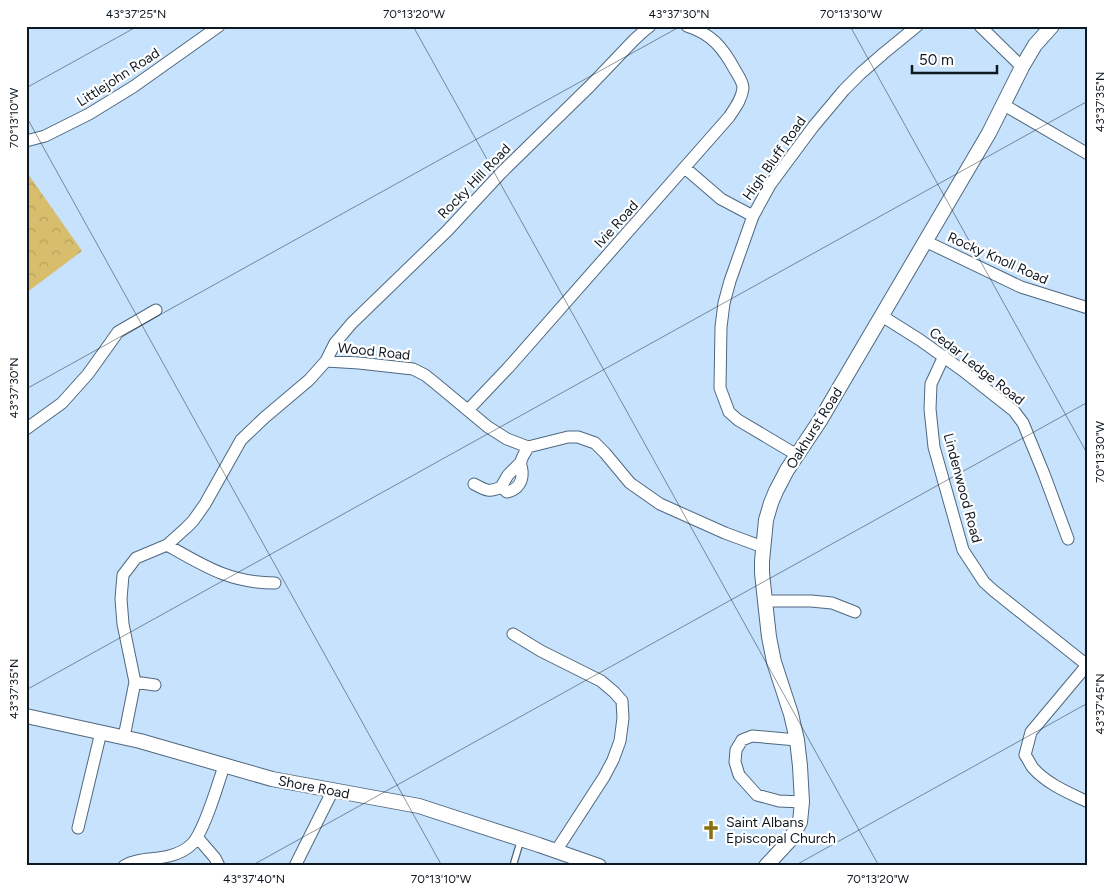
<svg xmlns="http://www.w3.org/2000/svg" width="1114" height="892" viewBox="0 0 1114 892" font-family="Figtree,sans-serif">
	<style>
		.park { fill: url(#park-crowns) }
		.lines { fill: none; stroke-linecap: round; stroke-linejoin: round }
		.service-casing { stroke: #4f687f; stroke-width: 8 }
		.minor-casing { stroke: #4f687f; stroke-width: 13 }
		.tertiary-casing { stroke: #4f687f; stroke-width: 16 }
		.service { stroke: #fff; stroke-width: 5.5 }
		.minor { stroke: #fff; stroke-width: 11 }
		.tertiary { stroke: #fff; stroke-width: 14 }
		.ticks { fill: none; stroke: #0e1821; stroke-width: 1; stroke-opacity: 0.45 }
		.labels { text-anchor: middle; stroke-width: 4.5; stroke-linejoin: round; paint-order: stroke }
		.street-label { font-size: 14px; fill: #0e1821; stroke: #fff }
		.poi-label { font-size: 14px; fill: #0e1821; stroke: #fff; text-anchor: start }
		.neatline { fill: none; stroke: #0e1821; stroke-width: 2 }
		.ticks-label { font-size: 12px; text-anchor: middle; fill: #0e1821 }
	</style>
	<defs>
		<pattern id="park-crowns" width="20" height="18" patternUnits="userSpaceOnUse" patternTransform="scale(1.25)"><rect width="20" height="18" fill="#d7bd6c"/><path d="M2 6a3 3 0 1 1 6 0M12 15a3 3 0 1 1 6 0" fill="none" stroke="#b7a25d"/></pattern>
	</defs>
	<rect width="100%" height="100%" fill="#c6e2fd"/>
	<path class="park" d="M26 171 82 251 26 293Z"/>
	<g class="lines">
		<g class="service-casing">
			<path id="service" d="M513 866 521 839"/>
		</g>
		<g class="minor-casing">
			<path id="minor" d="M980 26 1022 67
				M1004 105 1088 154
				M26 141 45 136 89 114 133 87 219 26
				M685 168 721 199 753 216
				M925 241 1021 287 1088 308
				M882 316 920 340 962 370 1014 411 1023 423 1044 474 1068 539
				M944 356 931 384 930 409 934 447 963 550 984 582 994 591 1087 665
				M326 361 335 343 352 323 447 231 501 173 590 86 634 40 646 29 650 26
				M468 410 508 368 729 117C735 108 742 99 743 88 743 82 738 75 735 70 723 48 712 34 687 26
				M26 429 62 403 88 374 118 332 156 310
				M797 455 738 420 729 412 720 388 721 327 724 303 730 281 753 216 770 185 813 127 844 90 861 73 884 53 917 26
				M521 462 508 475 501 487 507 492C518 490 523 481 522 471 522 468 520 465 521 462 521 458 526 452 528 447
				M474 484C485 490 489 493 501 487
				M167 545C204 566 230 583 275 583
				M765 601H811L832 603 855 612
				M513 634 541 651 601 681 614 692 622 701 623 718 620 741 613 760 604 777 556 851
				M1088 664 1031 732 1025 755C1028 759 1030 764 1033 768 1047 784 1069 793 1088 802
				M135 682 155 685
				M124 737 135 682 123 624 121 599 123 575 136 558 167 545 186 528 193 521 205 504 241 440 264 418 309 380 326 361 359 363 413 369 425 375 435 383 488 427 507 439 528 447 568 437H578L595 443 605 453 630 483 660 504 725 533 763 547
				M797 740 752 736 742 740 736 750 735 762 739 775 757 795 779 801 802 802
				M78 828 101 732
				M197 837 215 858 219 866
				M124 866C137 858 154 860 169 856 177 854 186 850 192 844 204 832 218 784 224 766
				M295 866 333 790"/>
		</g>
		<g class="tertiary-casing">
			<path id="tertiary" d="M26 716 140 741 272 779 419 806 539 845 599 866
				M766 866 790 840 800 822 802 802 800 766 797 740 791 714 774 662 769 637 765 601 762 573V561L766 520 771 503 776 491 787 470 821 419 989 133 1022 67 1035 45 1052 26"/>
		</g>
		<use href="#service" class="service"/>
		<use href="#minor" class="minor"/>
		<use href="#tertiary" class="tertiary"/>
	</g>
	<path class="ticks" d="M413 26 879 866M850 26 1088 455M26 88 138 26M26 116 442 866M26 389 681 26M26 690 1088 101M251 866 1088 402M794 866 1088 703"/>
	<defs>
		<g id="church-bare" transform="scale(1.5)"><path d="M-1.2-6h2.4v3.5h3.3v2.4h-3.3V6h-2.4V-.1h-3.3v-2.4h3.3Z" fill="#897011" stroke="#fff" stroke-width="2.5" paint-order="stroke"/></g>
	</defs>
	<g fill-rule="evenodd">
		<use href="#church-bare" x="711" y="830"/>
	</g>
	<g class="labels">
		<g class="street-label">
			<text transform="translate(118 77) rotate(-33)" y="5">Littlejohn Road</text>
			<text transform="translate(774 158) rotate(-55)" y="5">High Bluff Road</text>
			<text transform="translate(474 181) rotate(-46)" y="5">Rocky Hill Road</text>
			<text transform="translate(616 224) rotate(-48)" y="5">Ivie Road</text>
			<text transform="translate(998 258) rotate(24)" y="5">Rocky Knoll Road</text>
			<text transform="translate(374 351) rotate(6)" y="5">Wood Road</text>
			<text transform="translate(977 366) rotate(38)" y="5">Cedar Ledge Road</text>
			<text transform="translate(814 428) rotate(-58)" y="5">Oakhurst Road</text>
			<text transform="translate(963 488) rotate(75)" y="5">Lindenwood Road</text>
			<text transform="translate(314 787) rotate(11)" y="5">Shore Road</text>
		</g>
		<g class="poi-label">
			<text x="726" y="827">Saint Albans<tspan x="726" dy="16">Episcopal Church</tspan></text>
		</g>
	</g>
	<rect width="1114" height="892" fill="none" stroke="#ffffff" stroke-width="55"/>
	<path d="M912 65v8h85v-8" fill="none" stroke="#0e1821" stroke-width="2.5"/>
	<text x="919" y="65" font-size="15" fill="#0e1821" stroke="#ffffff" stroke-width="4" paint-order="stroke">50 m</text>
	<rect x="28" y="28" width="1058" height="836" class="neatline"/>
	<g class="ticks-label">
		<text x="136" y="18">43°37'25"N</text>
		<text x="414" y="18">70°13'20"W</text>
		<text x="679" y="18">43°37'30"N</text>
		<text x="851" y="18">70°13'30"W</text>
		<text transform="translate(1100 102) rotate(-90)" y="4">43°37'35"N</text>
		<text transform="translate(14 118) rotate(-90)" y="4">70°13'10"W</text>
		<text transform="translate(14 388) rotate(-90)" y="4">43°37'30"N</text>
		<text transform="translate(1100 452) rotate(-90)" y="4">70°13'30"W</text>
		<text transform="translate(14 689) rotate(-90)" y="4">43°37'35"N</text>
		<text transform="translate(1100 704) rotate(-90)" y="4">43°37'45"N</text>
		<text x="254" y="883">43°37'40"N</text>
		<text x="441" y="883">70°13'10"W</text>
		<text x="878" y="883">70°13'20"W</text>
	</g>
</svg>
